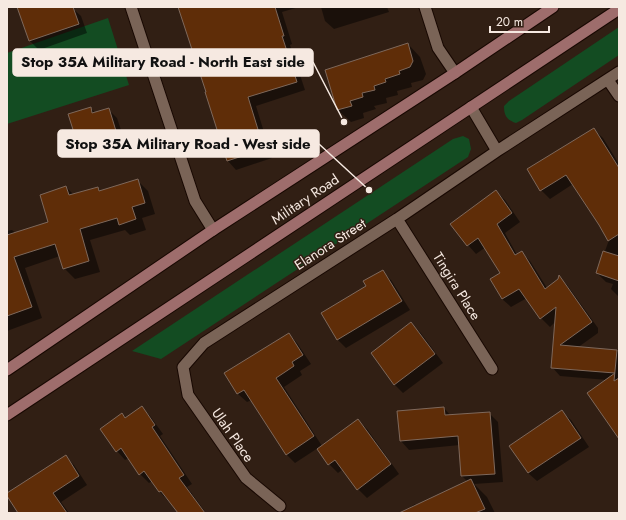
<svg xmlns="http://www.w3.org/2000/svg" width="626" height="520" viewBox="0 0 626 520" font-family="Jost,sans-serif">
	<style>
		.green { fill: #134c22 }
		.shadow { fill: #0007 }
		.building { fill: #5f2d08; stroke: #7e685b }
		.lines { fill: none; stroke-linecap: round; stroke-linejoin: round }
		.minor-casing { stroke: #180802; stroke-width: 13 }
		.secondary-casing { stroke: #180802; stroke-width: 13 }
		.minor { stroke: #7a6457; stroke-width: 11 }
		.secondary { stroke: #9e6d6c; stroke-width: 11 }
		.labels { text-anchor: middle; stroke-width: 3; stroke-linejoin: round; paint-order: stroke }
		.street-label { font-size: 14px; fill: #f6e9e1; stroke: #311f14 }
		.leader { fill: none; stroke: #f6e9e1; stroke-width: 1.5 }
		.callout-dot { fill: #f6e9e1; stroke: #311f14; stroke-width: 1.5 }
		.callout { fill: #f6e9e1; stroke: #f6e9e1; stroke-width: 1.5 }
		.callout-label { font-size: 15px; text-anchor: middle; font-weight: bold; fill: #111 }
	</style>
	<rect width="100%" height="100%" fill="#311f14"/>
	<path class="green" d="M108 18 129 85 7 124V53Z
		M619 27V55L522 120 516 123C507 120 504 116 504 106L509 101Z
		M463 136 469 139 471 149 468 157 161 359 132 351 453 139Z"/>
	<path class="shadow" d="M18 7 72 8 81 16 87 33 39 50 30 41Z
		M179 7H299L282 12 292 44 290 45 305 90 256 106 272 158 236 170 228 161Z
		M321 7H387L389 12 334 29 325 21Z
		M408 44 420 57 426 74 423 80 411 83 412 87 397 91 398 95 386 98 387 103 374 106 376 109 363 113 364 118 351 122 338 110Z
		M90 108 96 113 108 109 117 118 124 139 87 150 78 142Z
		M594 130 603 138 619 164V297L611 289 613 284 606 282 597 273 609 240 573 184 550 199 541 190Z
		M137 180 148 191 155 214 142 218 146 230 130 235 125 230 90 240 100 272 75 279 64 268 60 256 25 268 42 318 7 331V231L12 230 16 233 50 222 66 187 74 195 98 188 101 191Z
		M496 191 505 200 520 222 505 233 517 255 521 252 530 261 547 288 556 281 559 277 567 285 598 328V333L577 348 617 351 619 354V434L607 380 560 376 552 367 555 322 550 327 541 318 527 298 511 307 502 299 491 280 502 273 486 247 476 254 468 245Z
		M382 271 391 280 410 310 346 348 337 339 368 286Z
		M411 324 420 332 443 363 403 393 394 384Z
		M289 334 297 343 311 364 300 371 302 375 284 387 322 446 358 420 367 429 399 474 367 498 358 489 343 469 338 473 329 464 318 448 295 463 286 454 252 400 247 402 238 394 225 373Z
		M142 408 150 416 163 434 160 436 192 484 187 487 206 513H179L160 492 152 481 149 483 140 474 129 458 125 460 117 451 122 414 126 418Z
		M444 408 451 416 489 413 498 422 503 482 474 484 487 497 495 513H402L415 504 416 506 468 482 462 476 460 445 409 450 401 441Z
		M562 412 571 420 589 447 537 481 528 473Z
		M65 456 74 465 87 485 61 502 69 513H19Z"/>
	<path class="building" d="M17 7H73L79 24 29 41Z
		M178 7H275L284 36H282L297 82 248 97 264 149 227 161 205 92H206Z
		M408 43 413 61 410 67 399 71 400 74 385 79 386 82 374 86 375 90 362 93 363 97 350 101 352 106 337 110 325 70Z
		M91 107 92 113 109 108 116 131 77 142 68 114Z
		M594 128 619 168V234L608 241 599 225 566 175 540 191 527 169Z
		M138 179 145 203 132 207 136 219 119 225 117 218 80 229 89 261 63 269 55 244 14 257 32 307 7 316V235L48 222 40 195 66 186 69 195 98 187 99 191Z
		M496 190 512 213 497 224 515 255 522 251 545 289 558 279 559 275 592 322 560 345 617 350 614 381 619 378V439L587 393 615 373 551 368 556 307 540 319 519 289 502 299 490 279 500 273 478 238 467 246 450 224Z
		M603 251 619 256V281L596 273Z
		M383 270 402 301 337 340 321 313 366 286 363 281Z
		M411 322 435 354 394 385 371 353Z
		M289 333 303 355 292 362 294 366 276 378 314 436 286 455 244 390 237 394 224 373Z
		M142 406 155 425 152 427 184 475 179 478 205 513H178L161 491 159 492 144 471 139 475 121 448 116 452 100 429 122 413 125 418Z
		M444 407 445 415 490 412 495 474 461 476 458 436 400 441 397 411Z
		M562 410 581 438 528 473 509 446Z
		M358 419 391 464 357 490 335 460 328 465 317 449Z
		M66 455 79 476 53 493 67 513H18L7 496V493Z
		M471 479 485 509 475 513H399Z"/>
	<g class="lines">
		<g class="minor-casing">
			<path id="minor" d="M131 7 195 201 213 230
				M425 7 438 48 455 73
				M608 80 619 96
				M471 107 497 151
				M397 219 492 369
				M280 506 246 478 188 395 183 367 204 343 397 219 497 151 619 72"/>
		</g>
		<g class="secondary-casing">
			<path id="secondary" d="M7 370 213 230 455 73 553 7
				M7 415 619 9"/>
		</g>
		<use href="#minor" class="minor"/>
		<use href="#secondary" class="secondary"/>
	</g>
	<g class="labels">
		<g class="street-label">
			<text transform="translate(305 199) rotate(-34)" y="5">Military Road</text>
			<text transform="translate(330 244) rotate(-33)" y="5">Elanora Street</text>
			<text transform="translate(457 286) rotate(58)" y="5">Tingira Place</text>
			<text transform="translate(233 435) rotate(55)" y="5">Ulah Place</text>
		</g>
	</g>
	<path class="leader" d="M344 122L313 62M369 190L319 144"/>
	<g class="callout-dot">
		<circle cx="344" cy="122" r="4"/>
		<circle cx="369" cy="190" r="4"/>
	</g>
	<g class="callout">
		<rect x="13" y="49" width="300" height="27" rx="4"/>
		<rect x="58" y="130" width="261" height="27" rx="4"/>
	</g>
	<g class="callout-label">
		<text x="163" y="67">Stop 35A Military Road - North East side</text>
		<text x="188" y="149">Stop 35A Military Road - West side</text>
	</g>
	<rect width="626" height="520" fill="none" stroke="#f6e9e1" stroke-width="16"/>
	<path d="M490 26v6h59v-6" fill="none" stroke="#f6e9e1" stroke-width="2"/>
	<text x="496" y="26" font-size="12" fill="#f6e9e1" stroke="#311f14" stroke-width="3" paint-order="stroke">20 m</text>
</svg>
